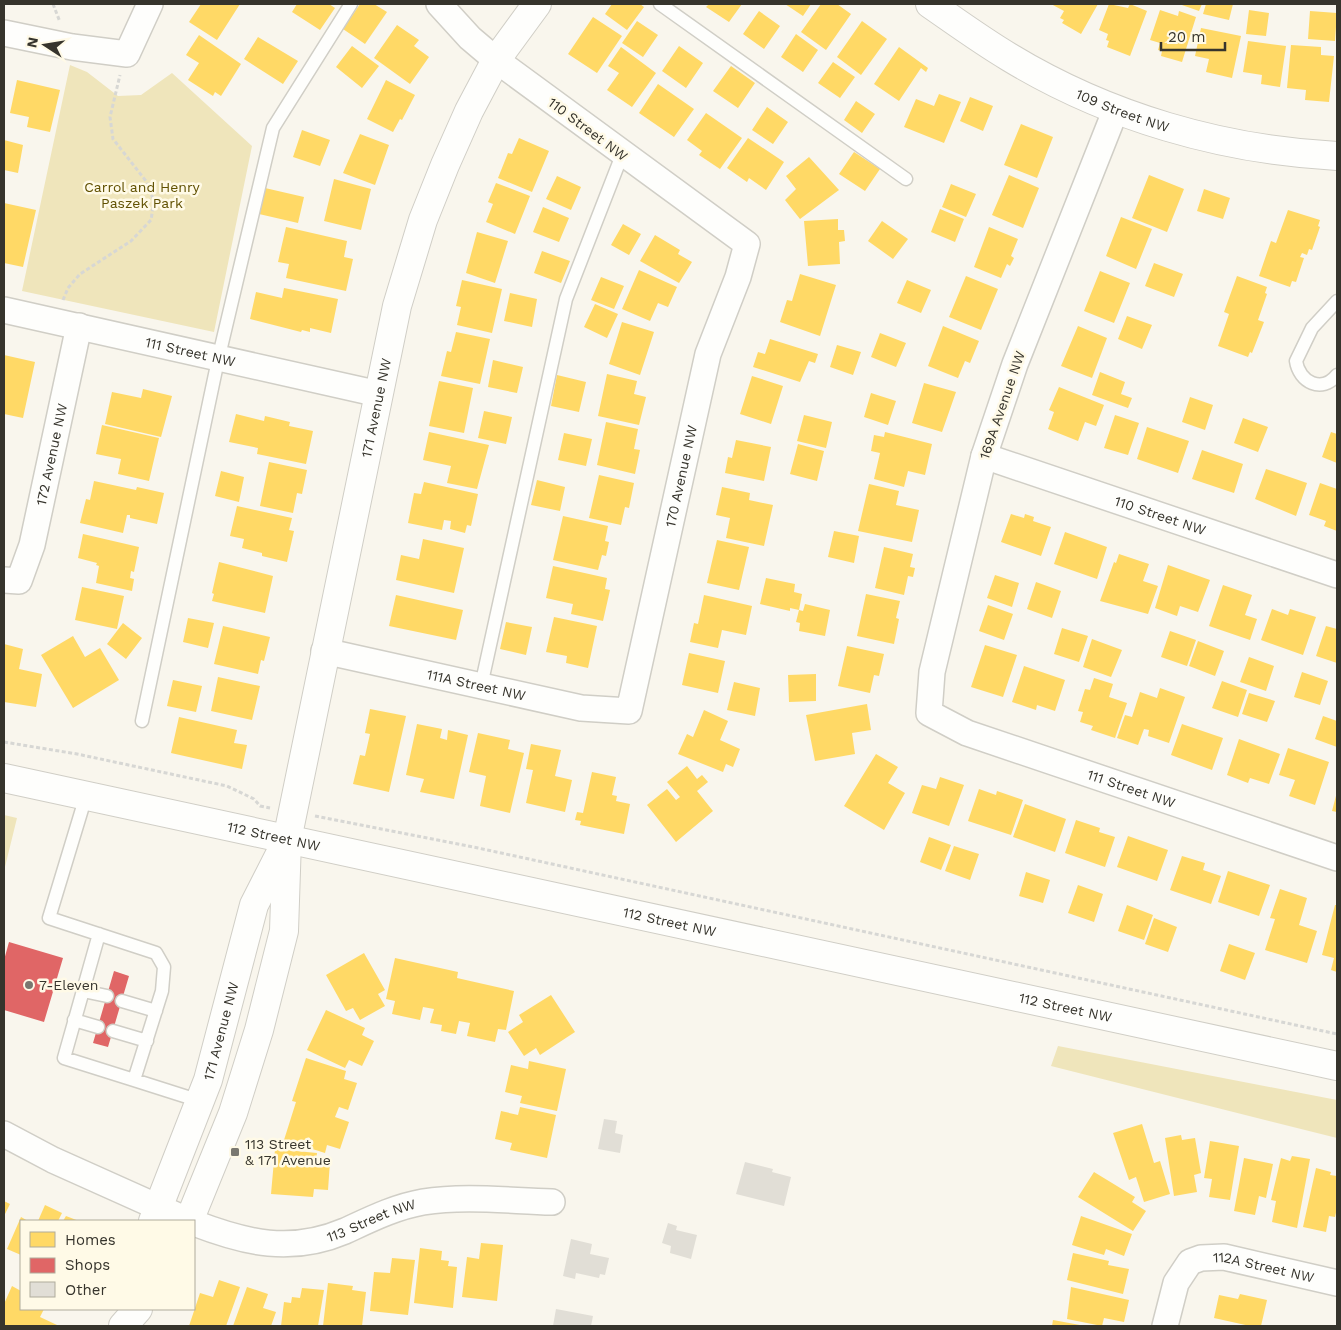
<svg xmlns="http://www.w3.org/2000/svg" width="1341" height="1330" viewBox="0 0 1341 1330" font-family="'Work Sans',sans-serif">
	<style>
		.green { fill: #efe5bb }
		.homes { fill: #ffd966 }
		.shops { fill: #e06666 }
		.building { fill: #e1ded6 }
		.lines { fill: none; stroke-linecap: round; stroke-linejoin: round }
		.service-casing { stroke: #d0cec6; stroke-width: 15 }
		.minor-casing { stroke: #d0cec6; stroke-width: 28 }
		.tertiary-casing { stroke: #d0cec6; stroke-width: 30 }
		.secondary-casing { stroke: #d0cec6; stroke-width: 30 }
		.path { stroke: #d7d7d4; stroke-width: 3; stroke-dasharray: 4 2.5; stroke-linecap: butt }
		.service { stroke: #fefefc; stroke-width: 12 }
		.minor { stroke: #fefefc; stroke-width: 25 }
		.tertiary { stroke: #fefefc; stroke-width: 28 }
		.secondary { stroke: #fefefc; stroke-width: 28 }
		.poi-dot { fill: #7a7870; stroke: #fffae7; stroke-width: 2 }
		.labels { text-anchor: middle; stroke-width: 5; stroke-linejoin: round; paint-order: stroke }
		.street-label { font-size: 14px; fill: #36342c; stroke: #fffae7 }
		.park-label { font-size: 14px; fill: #605000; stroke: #fffae7 }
		.poi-label { font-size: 14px; fill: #36342c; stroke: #fffae7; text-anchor: start }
	</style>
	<rect width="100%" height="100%" fill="#f9f6ed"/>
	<path class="green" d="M70 65 87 72 118 96 141 95 172 73 252 146 214 332 22 291Z
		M4 815 17 818 4 871Z
		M1058 1046 1337 1100V1138L1051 1066Z"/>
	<path class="homes" d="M201 4H240L217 40 189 22Z
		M297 4H329L335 8 320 30 292 12Z
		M360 4H374L387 12 365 44 343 29Z
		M612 4H640L644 7 627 30 605 14Z
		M709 4H742L729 22 706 7Z
		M785 4H811L803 16Z
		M821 4H837L851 14 826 50 801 32Z
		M1051 4H1098L1081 34 1062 23 1064 20 1060 18 1064 11Z
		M1109 4 1128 8 1130 4 1147 11 1130 56 1107 47 1109 41 1106 40 1108 34 1099 30Z
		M1179 4H1202L1199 11Z
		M1206 4H1233L1229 20 1203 14Z
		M1160 10 1178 16 1179 11 1196 17 1182 62 1161 56 1162 51 1158 50 1160 43 1150 40Z
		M1249 10 1269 13 1266 36 1246 34Z
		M759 11 780 26 764 49 743 34Z
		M1310 11 1337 13 1335 41 1308 39Z
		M593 17 622 36 597 73 568 54Z
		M637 21 658 35 643 57 622 43Z
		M862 21 887 39 861 75 837 57Z
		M397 25 419 40 414 46 429 57 410 84 374 58Z
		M1201 28 1241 36 1232 78 1206 72 1209 59 1195 56Z
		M796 34 818 50 803 72 781 57Z
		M199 35 241 64 221 96 215 92 213 96 188 80 199 63 186 55Z
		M258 37 298 61 283 84 244 59Z
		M1248 41 1286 46 1280 87 1261 84 1262 75 1243 72Z
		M1291 45 1321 47V55L1334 56 1329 102 1305 100 1306 90 1287 88Z
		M352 46 379 66 362 88 336 67Z
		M679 46 703 63 686 88 662 71Z
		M621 47 656 73 632 107 607 90 619 73 608 66Z
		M899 47 928 68 926 72 921 68 899 101 874 84Z
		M833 62 855 77 840 98 818 83Z
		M731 66 755 83 738 108 713 91Z
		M17 80 60 90 50 132 27 127 29 117 10 113Z
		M386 80 415 95 402 120 400 119 393 132 367 119Z
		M658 84 694 109 674 137 639 113Z
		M939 94 961 102 944 143 904 127 916 99 934 106Z
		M970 97 993 106 983 131 960 121Z
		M856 101 875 114 862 133 844 120Z
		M767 107 788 122 773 144 752 130Z
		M706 113 742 138 720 169 699 155 702 151 687 140Z
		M1021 124 1053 137 1037 178 1004 165Z
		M302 130 330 140 320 166 293 157Z
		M360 134 389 145 375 185 343 173Z
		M519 138 549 151 532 192 498 178 508 153 512 154Z
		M748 138 784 162 766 190 749 178 747 182 727 168Z
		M4 140 23 145 18 173 4 170Z
		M854 152 880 169 865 191 839 174Z
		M809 157 839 190 800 219 785 200 796 189 786 176Z
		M1009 175 1039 188 1023 228 992 215Z
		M1149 175 1184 189 1167 232 1132 218Z
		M557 176 581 187 571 210 546 199Z
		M334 179 371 189 361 230 324 221Z
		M496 183 530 196 515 234 486 222 493 204 488 202Z
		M951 184 976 194 966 217 942 207Z
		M265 188 304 197 298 223 259 214Z
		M1204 189 1230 198 1223 219 1197 211Z
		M4 203 36 210 23 267 4 263Z
		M543 207 569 218 559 242 533 232Z
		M940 209 964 219 955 242 931 232Z
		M1288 210 1320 220 1318 226 1320 227 1312 250 1309 249 1307 255 1302 253 1300 257 1304 258 1296 282 1292 281 1290 287 1259 276 1271 241 1276 243Z
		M1121 217 1152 229 1136 269 1106 256Z
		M838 219V230H844L845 241 839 242 840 264 808 266 804 221Z
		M882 221 908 239 893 259 868 241Z
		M623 224 641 234 629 255 611 245Z
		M286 227 347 241 344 257 353 259 346 291 286 278 289 264 278 262Z
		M989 227 1018 239 1011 256 1014 258 1010 266 1007 264 1001 278 974 267Z
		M477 232 508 241 495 283 466 273Z
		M655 235 680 250 678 254 692 262 679 283 640 261Z
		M542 251 570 261 561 283 534 273Z
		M1154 263 1183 274 1174 297 1145 286Z
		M639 270 677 287 668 307 658 303 650 321 622 309Z
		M1100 271 1130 283 1114 323 1084 311Z
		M800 274 836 285 820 336 780 322 787 300 792 301Z
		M966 276 998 289 981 330 949 317Z
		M1237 276 1267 287 1265 293 1267 294 1258 320 1264 322 1252 353 1250 352 1248 357 1218 346 1229 314 1224 312Z
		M601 277 624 286 614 309 591 300Z
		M462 280 502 289 492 333 457 325 461 307 456 306Z
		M907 280 931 290 921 313 897 303Z
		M284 288 338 299 331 333 310 328V332L302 330 301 332 250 319 256 292 282 298Z
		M510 293 537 299 532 327 504 321Z
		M595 304 618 314 607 338 584 327Z
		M1127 316 1152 325 1142 349 1118 339Z
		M622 322 654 332 640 375 609 364Z
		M943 326 979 341 970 363 965 361 958 378 928 366Z
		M1078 326 1107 338 1092 378 1061 366Z
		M456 332 490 339 480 384 441 376 447 351 451 352Z
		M880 333 906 343 896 367 871 357Z
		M770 339 818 354 815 363 809 361 800 382 753 367 758 352 765 354Z
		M837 345 861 352 853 375 830 367Z
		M4 355 35 362 23 418 4 414Z
		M493 360 523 367 517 393 488 387Z
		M1100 372 1125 382 1121 394 1132 398 1128 408 1092 395Z
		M607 374 637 381 634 394 646 397 639 425 598 416Z
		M557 375 586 382 579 412 551 406Z
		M752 376 783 386 771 424 740 414Z
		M439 381 473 388 464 433 429 426Z
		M924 383 956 392 942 432 912 423Z
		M1059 387 1104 405 1096 426 1085 422 1078 441 1048 429 1054 412 1049 410Z
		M143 389 172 396 161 437 105 424 112 392 141 398Z
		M871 393 896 401 888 425 864 417Z
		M1190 397 1213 405 1205 430 1182 422Z
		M484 411 512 417 506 444 478 438Z
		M236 414 264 421 265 416 290 422 289 426 313 431 306 464 257 454 258 448 229 442Z
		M804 415 832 422 826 448 797 441Z
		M1115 415 1139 423 1128 455 1104 448Z
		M1243 418 1268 427 1258 452 1234 443Z
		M606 422 638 429 634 449 640 450 635 474 597 465Z
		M102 425 159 438 149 481 118 474 121 459 96 454Z
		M1147 427 1189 441 1178 473 1137 459Z
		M429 432 489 445 477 489 447 483 451 466 423 460Z
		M885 432 932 444 925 475 908 471 904 487 874 479 880 453 871 451 874 435 884 437Z
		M1331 432 1337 434V463L1322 457Z
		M564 433 592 439 586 466 558 460Z
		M736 440 771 447 764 481 725 473 728 457 732 458Z
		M798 444 824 451 817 481 790 474Z
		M1202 450 1243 464 1234 493 1192 479Z
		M269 462 307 470 302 494 297 493 293 513 260 506Z
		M1266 469 1307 483 1296 516 1255 499Z
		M221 471 244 477 239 502 215 496Z
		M599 475 634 483 629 508 625 507 621 525 589 518Z
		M537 480 565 487 560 511 531 505Z
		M94 481 136 490 137 487 164 493 157 524 130 518V515H127L123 533 80 523 86 499 90 500Z
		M424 482 478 494 471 526 467 525 465 533 450 529 451 521 444 520 442 530 408 523 414 493 421 494Z
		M1320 483 1337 489V531L1324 526 1326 521 1309 515Z
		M869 484 899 491 896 505 919 510 912 542 858 531Z
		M722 487 750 493 749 500 773 505 764 546 726 538 730 518 716 515Z
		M237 506 292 518 289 530 294 531 287 562 262 556V553L242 548 244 539 230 536Z
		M1011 514 1024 518 1025 514 1034 517 1033 521 1051 527 1041 556 1001 542Z
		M563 516 608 526 605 541 609 542 606 556 602 555 598 570 553 560Z
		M834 531 859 536 854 563 828 557Z
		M1065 532 1107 547 1097 579 1054 564Z
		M83 534 139 547 134 572 131 571 130 578 134 579 132 591 96 583 99 566 96 565 97 563 78 558Z
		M423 539 464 548 454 593 396 580 401 555 419 559Z
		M717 540 749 547 739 590 707 583Z
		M884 547 913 554 910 567 915 568 913 577 908 576 904 595 875 588Z
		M1119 554 1149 564 1143 581 1158 586 1148 614 1100 601 1114 562 1116 563Z
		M219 562 273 576 265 613 212 601 214 594 212 593Z
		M1168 565 1210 580 1198 612 1180 606 1177 616 1155 608Z
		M553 566 607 578 605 589 610 590 603 621 571 614 573 604 546 598Z
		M995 575 1019 583 1012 607 987 598Z
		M766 578 795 584 794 592 802 594 799 610 790 608V611L760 604Z
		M1036 582 1061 591 1052 618 1027 609Z
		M1223 585 1252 595 1245 615 1257 619 1250 640 1209 626Z
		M82 587 124 596 117 629 75 620Z
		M866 594 900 601 896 618 899 619 894 644 857 636Z
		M396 595 463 610 456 640 389 626Z
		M704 595 752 606 746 635 722 630 718 648 690 642 694 623 698 624Z
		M805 604 830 610 825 636 799 631 800 623 796 622 799 610 803 611Z
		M988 605 1013 614 1004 640 979 631Z
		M1272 609 1288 615 1290 609 1316 617 1303 655 1261 640Z
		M554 617 597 626 588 668 566 663 567 656 546 652Z
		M188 618 214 623 208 648 183 642Z
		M506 622 532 627 526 655 500 649Z
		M123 623 142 638 126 659 107 644Z
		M223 626 270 637 264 661 261 660 258 674 214 664Z
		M1326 626 1337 629V663L1316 656Z
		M1062 628 1088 636 1079 662 1054 654Z
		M1170 631 1196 640 1187 666 1161 657Z
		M73 636 85 657 100 648 119 680 73 708 41 655Z
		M1092 639 1122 650 1111 677 1083 667Z
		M1198 641 1224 651 1215 676 1189 666Z
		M4 644 23 649 19 669 42 674 36 707 4 702Z
		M985 645 1017 655 1003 697 971 687Z
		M847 646 884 654 879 676 874 675 870 693 838 686Z
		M689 653 725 661 718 693 682 685Z
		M1249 657 1274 666 1266 691 1240 682Z
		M1024 666 1065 680 1055 711 1037 705 1036 710 1012 702Z
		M1302 672 1328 681 1320 705 1294 697Z
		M816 674V701L789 702 788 675Z
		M218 677 260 686 252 720 211 711Z
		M1094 678 1113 684 1109 697 1127 703 1115 738 1091 730 1093 726 1080 722 1083 712 1078 711 1085 689 1090 690Z
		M173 680 202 686 196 712 167 706Z
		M1222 681 1247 690 1238 717 1212 708Z
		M734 682 760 688 755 716 727 710Z
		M1160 688 1185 697 1169 743 1148 736 1149 730 1144 729 1138 745 1117 738 1125 715 1132 717 1140 692 1157 698Z
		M1249 693 1275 701 1267 722 1242 714Z
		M867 704 871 730 852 733 855 754 815 761 806 715Z
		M370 709 406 716 389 792 353 784 360 755 365 756 370 734 365 733Z
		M704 710 728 721 720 740 740 749 733 767 726 764 723 772 678 754 687 734 693 737Z
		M1323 716 1337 721V747L1315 739Z
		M179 717 237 730 234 743 247 745 242 769 171 753Z
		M417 724 442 729 440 738 447 740 448 730 468 735 454 799 420 792 424 779 406 775Z
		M1182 724 1223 738 1212 770 1171 755Z
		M478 733 510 740 508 749 524 753 510 813 480 806 486 776 469 772Z
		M1239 739 1280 754 1269 784 1250 778 1248 783 1227 775Z
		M531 744 561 750 555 776 572 780 565 812 526 803 533 770 526 769Z
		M1288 748 1329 762 1315 805 1289 796 1295 780 1279 775Z
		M876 754 898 767 888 783 905 793 884 830 844 806Z
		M687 766 697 779 702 775 708 782 697 791 713 811 676 842 647 805 667 789 676 800 680 797 667 782Z
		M592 772 616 777 612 795 617 796 616 801 630 804 624 834 580 825 581 821 575 820 577 812 583 813Z
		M940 777 964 785 949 826 912 813 922 785 936 789Z
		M979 789 996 795 997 791 1023 800 1011 835 968 821Z
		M1337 792V812L1332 811Z
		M1025 804 1066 819 1055 852 1013 837Z
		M1076 820 1100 828 1099 832 1115 837 1105 867 1065 853Z
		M1128 836 1168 850 1157 881 1117 867Z
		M929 837 951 845 941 870 920 862Z
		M954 846 979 854 970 880 945 871Z
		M1182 856 1205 863 1203 870 1221 876 1211 904 1170 890Z
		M1228 871 1270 885 1259 916 1218 902Z
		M1026 872 1050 880 1043 903 1019 896Z
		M1078 885 1103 894 1094 922 1068 913Z
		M1280 889 1307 898 1299 925 1317 931 1307 963 1265 950 1275 919 1270 918Z
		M1127 905 1153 915 1144 940 1118 931Z
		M1335 905H1337V972L1331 970 1334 958 1322 955Z
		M1154 918 1177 927 1168 952 1145 944Z
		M1229 944 1255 953 1245 980 1220 971Z
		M364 953 385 990 378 994 385 1006 360 1020 353 1008 346 1011 326 975Z
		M395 958 458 972 457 978 514 991 506 1030 498 1029 495 1042 467 1036 470 1023 459 1021 456 1034 441 1031 442 1025 430 1023 434 1009 423 1007 420 1020 392 1014 395 1001 386 999Z
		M551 995 575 1032 540 1055 536 1048 524 1056 508 1032 523 1022 519 1015Z
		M326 1010 365 1028 362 1035 374 1041 362 1066 349 1060 345 1068 307 1050Z
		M306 1058 346 1071 344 1079 357 1083 348 1110 339 1107 335 1117 349 1122 340 1149 327 1145 325 1153 284 1140 296 1102 292 1101Z
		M529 1061 566 1069 557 1111 520 1103 522 1096 505 1092 511 1065 528 1069Z
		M520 1107 556 1115 547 1158 510 1150 512 1143 495 1139 501 1111 518 1115Z
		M1142 1124 1154 1163 1160 1161 1170 1194 1144 1202 1136 1177 1129 1180 1113 1133Z
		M1181 1135 1182 1140 1195 1138 1201 1173 1194 1175 1197 1192 1174 1196 1165 1138Z
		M1210 1141 1239 1146 1230 1200 1209 1197 1212 1179 1204 1178Z
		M275 1149 317 1153 316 1161 330 1162 328 1190 314 1189 313 1197 271 1194Z
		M1292 1156 1310 1159 1297 1228 1272 1222 1276 1201 1271 1200 1281 1158 1290 1161Z
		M1244 1158 1273 1164 1266 1198 1259 1196 1255 1215 1234 1211Z
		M1316 1168 1331 1172 1330 1175 1337 1176V1208L1335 1217 1329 1216 1326 1232 1303 1227Z
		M1094 1172 1135 1197 1132 1202 1146 1211 1133 1231 1078 1197Z
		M4 1201 10 1204 4 1216Z
		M45 1205 62 1213 58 1221H38Z
		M66 1216 79 1221H63Z
		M1081 1216 1132 1234 1124 1256 1106 1249 1104 1255 1072 1245Z
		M21 1217 28 1221H21V1255L7 1249Z
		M481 1243 503 1245 497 1301 462 1297 467 1257 479 1259Z
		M420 1248 442 1251 441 1260 449 1261 448 1266 457 1267 453 1308 414 1303Z
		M1073 1253 1109 1261 1108 1265 1129 1269 1123 1294 1067 1280Z
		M392 1258 415 1260 408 1315 370 1311 374 1272 390 1273Z
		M219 1280 240 1287 226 1326H189L200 1293 213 1297Z
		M328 1283 353 1286 352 1290 366 1292 362 1326H323Z
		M12 1286 21 1291V1309H44L40 1317 57 1325 56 1326H4V1304Z
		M247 1287 268 1294 263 1308 276 1312 271 1326H233Z
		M1071 1287 1129 1300 1124 1322 1104 1318 1102 1326 1067 1319Z
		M302 1288 324 1290 318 1326H281L284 1302 291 1303 292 1297 300 1298Z
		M1240 1294 1267 1300 1261 1326H1250L1214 1318 1219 1295 1238 1299Z
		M1053 1320 1080 1325V1326H1052Z"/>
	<path class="shops" d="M9 942 63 958 44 1022 4 1010V960Z
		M114 971 129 976 108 1047 93 1043Z"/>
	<path class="building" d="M604 1119 617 1121 615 1133 623 1135 620 1153 598 1149Z
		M745 1162 773 1169 772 1172 791 1177 784 1206 736 1194Z
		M668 1223 677 1226 676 1230 697 1235 691 1259 670 1253 671 1246 662 1243Z
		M571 1239 592 1244 590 1254 609 1258 605 1275 600 1274 599 1278 576 1273 575 1279 563 1276Z
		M556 1309 593 1316 591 1326H553Z"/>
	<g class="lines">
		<g class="service-casing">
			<path id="service" d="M660 4 906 179
				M1337 301 1312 328 1296 361C1299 382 1322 394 1337 375
				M481 686 566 299 622 155
				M142 721 218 360 273 128 351 4
				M86 796 49 918 156 953 164 967 162 991 134 1080 200 1101
				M99 934 64 1058 134 1080
				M83 991 107 996
				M122 1001 156 1011
				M74 1020 98 1027
				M113 1031 147 1041"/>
		</g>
		<g class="minor-casing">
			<g id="minor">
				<path d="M4 33 72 47 127 54 150 4"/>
				<path id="s1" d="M1116 109 1015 364 984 456 932 672 929 713 967 733 1337 858"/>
				<path id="s2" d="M4 310 379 394"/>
				<path id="s3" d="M984 456 1337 575"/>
				<path id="s4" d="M4 580 19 581 32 545 79 326"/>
				<path id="s5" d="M324 651 581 708 629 711 708 354 738 277 747 244 496 60 470 38 439 4"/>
				<path d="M4 1134 53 1160 189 1221"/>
				<path id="s6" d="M194 1223C246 1243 291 1254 345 1231 371 1219 395 1207 423 1202 465 1195 510 1201 552 1202"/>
				<path id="s7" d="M1165 1326 1176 1283 1190 1262 1201 1258 1224 1257 1337 1283"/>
			</g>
		</g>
		<g class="tertiary-casing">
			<g id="tertiary">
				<path id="s8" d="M930 4C956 22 982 41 1009 57 1108 117 1222 150 1337 156"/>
				<path id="s9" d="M153 1221 208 1080 254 905 283 848"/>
				<path id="s10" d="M189 1221 233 1113 259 1030 284 931 287 840 397 306 423 220 445 165 469 111 496 60 537 4"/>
				<path d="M123 1326 138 1309"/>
			</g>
		</g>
		<g class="secondary-casing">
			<g id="secondary">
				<path id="s11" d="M4 778 1337 1066"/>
			</g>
		</g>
		<path class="path" d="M53 4 60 22
			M63 300 68 288 80 274 131 241 151 220 154 201 146 181 113 139 110 117 120 75
			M4 742 77 754 227 786 254 799 260 806 270 808
			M315 816 478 848 1337 1034"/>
		<use href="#service" class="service"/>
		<use href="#minor" class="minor"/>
		<use href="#tertiary" class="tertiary"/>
		<use href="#secondary" class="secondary"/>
	</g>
	<g class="poi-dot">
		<circle cx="29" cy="985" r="5"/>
		<rect x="230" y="1147" width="10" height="10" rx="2.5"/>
	</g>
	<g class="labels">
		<g class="street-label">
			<text dy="5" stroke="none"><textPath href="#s8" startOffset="221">109 Street NW</textPath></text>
			<text transform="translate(588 129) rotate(37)" y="5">110 Street NW</text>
			<text dy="5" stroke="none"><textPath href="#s2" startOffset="191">111 Street NW</textPath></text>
			<text transform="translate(1002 405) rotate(-71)" y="5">169A Avenue NW</text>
			<text dy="5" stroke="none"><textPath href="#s10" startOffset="838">171 Avenue NW</textPath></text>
			<text dy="5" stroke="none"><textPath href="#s4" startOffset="146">172 Avenue NW</textPath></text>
			<text dy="5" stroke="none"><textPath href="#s5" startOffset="552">170 Avenue NW</textPath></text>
			<text dy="5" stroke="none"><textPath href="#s3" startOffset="186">110 Street NW</textPath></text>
			<text dy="5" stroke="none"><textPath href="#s5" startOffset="156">111A Street NW</textPath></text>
			<text dy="5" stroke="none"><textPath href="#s1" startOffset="851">111 Street NW</textPath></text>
			<text dy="5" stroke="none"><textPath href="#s11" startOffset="276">112 Street NW</textPath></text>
			<text dy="5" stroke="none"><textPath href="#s11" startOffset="681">112 Street NW</textPath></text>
			<text dy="5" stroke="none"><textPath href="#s11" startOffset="1086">112 Street NW</textPath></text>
			<text dy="5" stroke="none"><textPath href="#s9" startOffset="202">171 Avenue NW</textPath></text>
			<text dy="5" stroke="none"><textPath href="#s6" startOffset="184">113 Street NW</textPath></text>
			<text dy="5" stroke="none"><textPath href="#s7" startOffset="145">112A Street NW</textPath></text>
		</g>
		<g class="park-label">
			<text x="142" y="192">Carrol and Henry<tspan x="142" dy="16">Paszek Park</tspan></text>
		</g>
		<g class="poi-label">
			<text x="39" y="990">7-Eleven</text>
			<text x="245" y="1149">113 Street<tspan x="245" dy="16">&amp; 171 Avenue</tspan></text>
		</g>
	</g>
	<rect width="1341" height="1330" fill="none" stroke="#36342c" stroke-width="10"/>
	<rect x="20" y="1220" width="175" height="90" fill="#fffae7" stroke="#afab9c"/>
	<rect x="30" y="1232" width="25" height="15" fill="#ffd966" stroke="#afab9c"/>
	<text x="65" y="1245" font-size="15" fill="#36342c">Homes</text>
	<rect x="30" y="1258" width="25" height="15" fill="#e06666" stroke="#afab9c"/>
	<text x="65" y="1270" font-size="15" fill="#36342c">Shops</text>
	<rect x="30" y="1282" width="25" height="15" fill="#e1ded6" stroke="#afab9c"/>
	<text x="65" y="1295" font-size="15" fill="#36342c">Other</text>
	<g transform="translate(45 45) rotate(282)" stroke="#fffae7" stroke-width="4" paint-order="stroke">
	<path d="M0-4L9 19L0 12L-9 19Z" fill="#36342c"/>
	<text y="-8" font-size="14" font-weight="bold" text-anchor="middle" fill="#36342c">N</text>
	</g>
	<path d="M1161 42v8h64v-8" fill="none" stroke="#36342c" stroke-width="2.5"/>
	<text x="1168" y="42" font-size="15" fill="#36342c" stroke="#fffae7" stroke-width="4" paint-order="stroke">20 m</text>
</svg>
